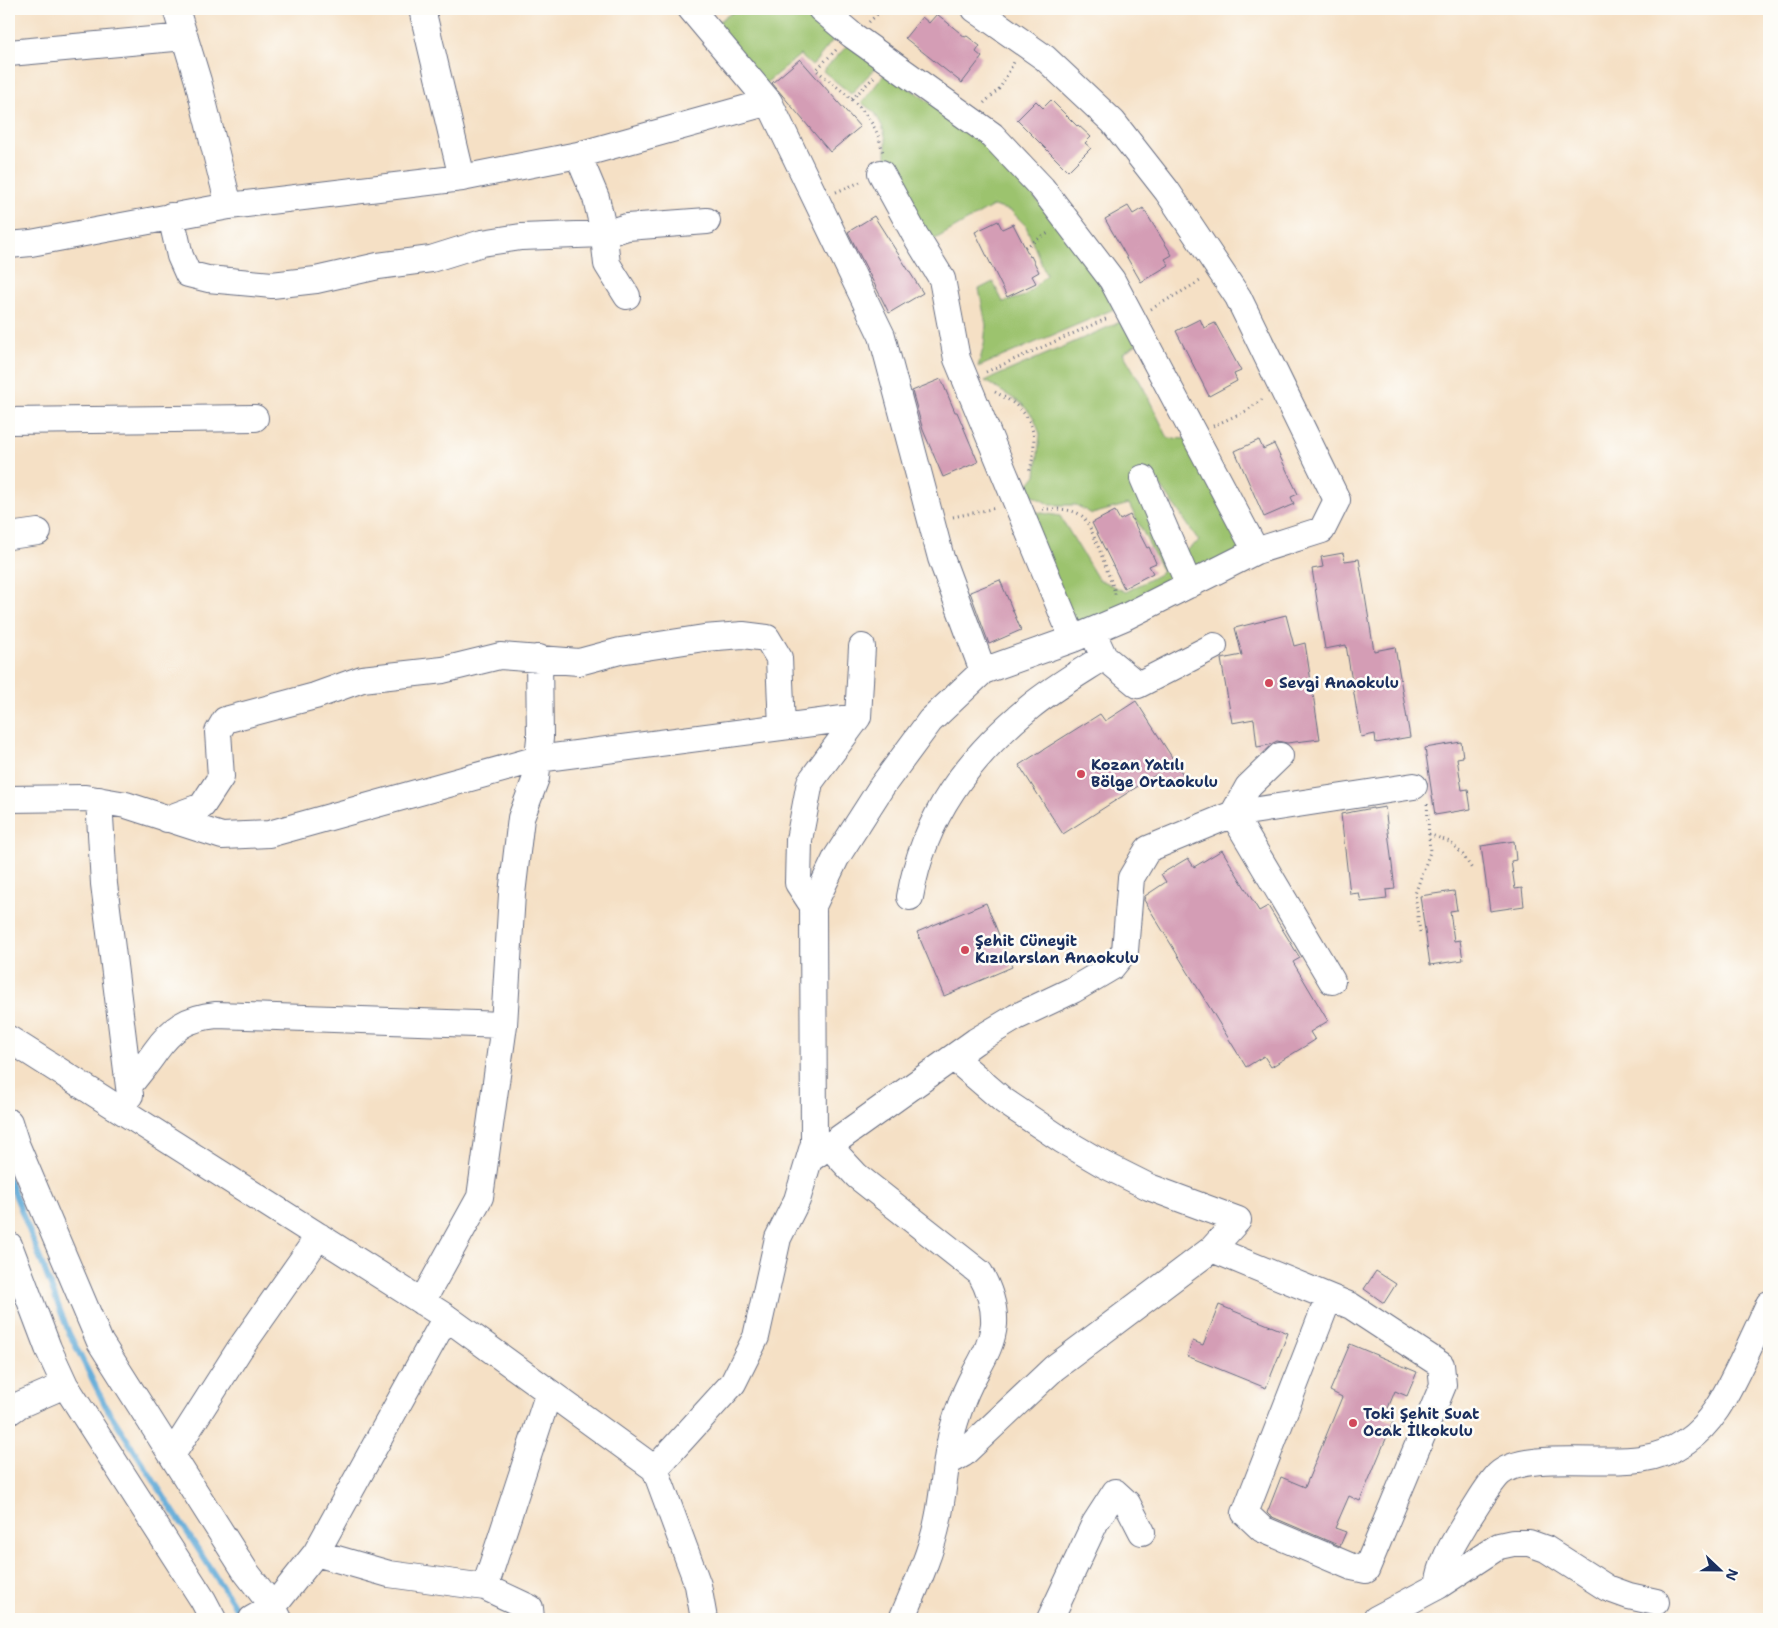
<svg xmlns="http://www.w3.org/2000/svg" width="1778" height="1628" viewBox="0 0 1778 1628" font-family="'Shantell Sans',sans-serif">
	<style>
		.green { fill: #9cc36e; stroke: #5c7966 }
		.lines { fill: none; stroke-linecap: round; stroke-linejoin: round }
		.stream { stroke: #61aad8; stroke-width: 5.5 }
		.building { fill: #d49db5 }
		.minor-casing { stroke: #676d82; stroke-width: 28 }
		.path { stroke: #676d82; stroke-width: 3; stroke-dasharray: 1 4; stroke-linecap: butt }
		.minor { stroke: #fff; stroke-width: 26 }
		.poi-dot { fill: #d1495b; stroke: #fdfcf7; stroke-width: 2 }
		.labels { text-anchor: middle; stroke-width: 5; stroke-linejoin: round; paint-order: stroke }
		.poi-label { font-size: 15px; font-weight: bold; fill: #1b2f5e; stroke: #fdfcf7; text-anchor: start }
	</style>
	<rect width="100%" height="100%" fill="#fdfcf7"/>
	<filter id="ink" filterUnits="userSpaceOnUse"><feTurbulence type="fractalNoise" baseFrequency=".02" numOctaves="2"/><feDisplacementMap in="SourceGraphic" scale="10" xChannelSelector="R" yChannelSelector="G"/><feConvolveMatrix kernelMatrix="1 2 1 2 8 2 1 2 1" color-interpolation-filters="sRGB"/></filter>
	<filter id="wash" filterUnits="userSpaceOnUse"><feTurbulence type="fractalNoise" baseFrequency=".0096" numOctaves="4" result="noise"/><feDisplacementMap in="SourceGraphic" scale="20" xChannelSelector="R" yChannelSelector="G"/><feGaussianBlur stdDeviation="1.12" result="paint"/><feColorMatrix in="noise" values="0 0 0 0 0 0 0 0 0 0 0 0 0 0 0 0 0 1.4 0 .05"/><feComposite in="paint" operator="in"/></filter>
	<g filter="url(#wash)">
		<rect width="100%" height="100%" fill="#f5e0c5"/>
		<path class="green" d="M738 9H810L837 35 812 66 800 55 761 87 703 31Z
			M848 45 876 67 851 94 823 71Z
			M886 72 960 123 1006 165 1085 255 1114 309 978 367 984 345 986 325 979 289 993 282 1003 302 1025 296 1046 275 1026 226 1011 211 993 206 930 242 886 168V139L882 126 875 113 862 103Z
			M1120 322 1137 344 1123 353 1143 387 1168 438 1188 439 1244 550 1194 569 1184 552 1199 541 1163 489 1146 470 1178 577 1109 618 1076 624 1026 506 1037 512 1060 516 1098 579 1126 592 1163 572 1129 504 1092 514 1076 505H1051L1023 491 1036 475 1040 434 1034 418 1022 404 985 381Z"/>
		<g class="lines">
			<path class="stream" d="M9 1179 69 1333 105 1405 243 1619"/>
		</g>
		<g id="blocks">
			<path class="building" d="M937 14 965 37 967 36 980 46 976 52 982 57 962 83 905 38 922 17 929 23Z
				M800 59 860 127 830 152 772 83Z
				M1051 100 1077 126 1078 125 1091 137 1085 143 1091 148 1068 171 1017 120 1036 101 1043 108Z
				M1128 206 1133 214 1143 208 1172 255 1165 259 1169 265 1141 282 1105 219Z
				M874 216 923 293 889 313 848 232Z
				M998 221 1002 229 1013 224 1030 257 1031 256 1039 272 1032 276 1036 283 1007 297 975 232Z
				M1200 319 1204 328 1215 323 1241 371 1234 374 1237 381 1209 396 1176 331Z
				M941 379 955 412H957L978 462 943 477 923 430 912 391Z
				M1259 440 1263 449 1274 444 1298 494 1291 497 1294 504 1264 517 1235 451Z
				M1115 511 1120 520 1130 515 1147 548 1149 547 1156 563 1149 566 1153 573 1124 588 1092 523Z
				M1343 553 1345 561 1359 559 1374 651 1395 647 1410 737 1376 743 1375 734 1361 737 1346 645 1325 649 1312 569 1323 567 1321 557Z
				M1000 580 1021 630 989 644 970 592Z
				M1286 615 1294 646 1305 643 1320 739 1287 743 1277 741 1269 745 1257 747 1254 719 1232 723 1221 659 1242 655 1235 628Z
				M1136 701 1184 776 1166 787 1157 774 1063 834 1019 765 1100 714 1105 721Z
				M1461 742 1463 757 1457 758 1462 790 1468 789 1471 809 1435 815 1425 748Z
				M1385 807 1395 889 1386 890 1387 899 1361 902 1359 893 1350 894 1341 814 1373 808V809Z
				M1514 841 1516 860 1511 861 1515 889 1522 888 1524 906 1490 911 1481 846Z
				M1222 850 1259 911 1268 906 1300 958 1293 962 1328 1021 1310 1032 1315 1040 1271 1067 1264 1056 1246 1067 1144 900 1145 896 1166 882 1161 874 1188 858 1194 867Z
				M1454 891 1457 910 1450 911 1454 941 1460 940 1463 960 1430 965 1420 896Z
				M986 903 1012 967 944 996 917 932Z
				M1376 1271 1396 1284 1384 1303 1364 1289Z
				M1219 1305 1288 1333 1266 1388 1187 1356 1193 1341 1203 1345Z
				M1350 1344 1417 1372 1407 1396 1395 1391 1384 1418 1393 1422 1360 1501 1349 1496 1335 1528 1346 1532 1340 1546 1270 1516 1267 1513 1281 1477 1305 1487 1342 1397 1330 1391Z"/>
		</g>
	</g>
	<g filter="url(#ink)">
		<use href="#blocks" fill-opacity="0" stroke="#676d82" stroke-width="1"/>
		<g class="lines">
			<g class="minor-casing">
				<path id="minor" d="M176 9 198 81 229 206
					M422 9 462 178
					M821 9 852 35 992 135 1042 188 1112 280 1256 551
					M975 9 1045 58 1113 122 1167 191 1238 297 1337 500 1322 530 1256 551 1125 617 1073 639 983 671
					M9 53 185 37
					M578 155 596 198 603 228 607 264 627 296
					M881 173 915 235 942 279 957 359 1073 639
					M171 216 180 256 188 274 208 279 272 285 316 280 378 266 431 259 482 243 521 237 604 234 627 227 707 221
					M9 245 31 243 229 206 462 178 578 155 769 102
					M9 421 255 418
					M1143 478 1189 585
					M9 536 38 532
					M1104 657 1138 685 1214 646
					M1280 756 1248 787 1233 814 1332 981
					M9 799 85 798 126 805 222 836 269 834 538 759 858 717
					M99 800 104 884 130 1095
					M167 819 202 806 221 777 218 732 225 720 315 696 362 679 443 670 500 656 579 662 620 651 704 638 743 635 767 638 779 658 782 727
					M910 897C924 816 968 758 1030 707 1053 688 1079 673 1104 657L1092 631
					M813 906 798 883 799 840 810 782 858 717 862 647
					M9 1039 446 1317 655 1469 698 1585 704 1619
					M129 1086C137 1075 147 1064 155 1052 172 1028 187 1018 216 1015L504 1025
					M9 1122 16 1144 100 1342 246 1572 273 1607 279 1619
					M829 1146 857 1176 980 1273C989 1289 995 1305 994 1324 992 1347 980 1363 970 1383 964 1395 959 1409 955 1422 945 1453 945 1487 938 1519 932 1551 915 1589 902 1619
					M809 1160 976 1041 1016 1017 1073 990 1112 967 1125 951 1131 878 1148 849 1233 814 1414 786
					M9 1245 48 1348 65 1385 203 1600 213 1619
					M1212 1249 1329 1297 1245 1513 1262 1529 1352 1567 1366 1570 1443 1385 1441 1365 1351 1306 1329 1297
					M422 1302 480 1197 504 1025 512 894 521 818 536 778 540 738 539 658
					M9 1412 19 1405 65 1385
					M172 1455 239 1350 319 1236
					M947 1460 954 1459 963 1454 1054 1368 1212 1249 1238 1220 1149 1187 1103 1164 1062 1140 1004 1101 954 1058
					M655 1469 733 1383 756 1337 778 1238 797 1200 814 1143 813 906 836 858 882 786 930 721 983 671 941 558 882 336 769 102 691 9
					M316 1553 389 1574 485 1587 530 1608 531 1619
					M1438 1586 1499 1546 1513 1543H1529L1546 1549 1607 1588 1629 1596 1656 1602
					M485 1587 549 1392
					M252 1619 273 1607 316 1553 446 1317
					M1050 1619 1095 1523 1115 1492 1127 1503 1142 1532
					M1376 1619 1438 1586C1441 1560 1456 1539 1469 1517 1478 1504 1488 1485 1499 1474 1524 1451 1606 1465 1640 1459 1656 1457 1673 1450 1686 1441 1714 1422 1727 1392 1742 1362 1751 1343 1760 1323 1769 1304"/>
			</g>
			<path class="path" d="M869 22 883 9
				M836 50 816 70C838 88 865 106 877 133 880 139 881 146 883 152
				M852 99 874 77
				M984 103 1000 88 1014 62
				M836 192 863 181
				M1025 247 1050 232
				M1151 309 1202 280
				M986 372 1108 318
				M995 392C1034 412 1040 432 1029 474
				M1213 426 1246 411 1264 398
				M1043 509C1055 509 1072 508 1082 516 1092 524 1109 577 1115 592V598
				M953 517 996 508
				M1429 834 1450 842 1463 855 1472 869
				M1420 932 1415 894 1430 852 1427 803"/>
			<use href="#minor" class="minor"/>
		</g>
	</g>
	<g class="poi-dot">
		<circle cx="1269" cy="683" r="5"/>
		<circle cx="1081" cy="774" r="5"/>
		<circle cx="965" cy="950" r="5"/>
		<circle cx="1353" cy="1423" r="5"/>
	</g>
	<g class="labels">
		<g class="poi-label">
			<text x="1279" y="688">Sevgi Anaokulu</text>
			<text x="1091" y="770">Kozan Yatılı<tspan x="1091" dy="17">Bölge Ortaokulu</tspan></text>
			<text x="975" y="946">Şehit Cüneyit<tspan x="975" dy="17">Kızılarslan Anaokulu</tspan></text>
			<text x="1363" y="1419">Toki Şehit Suat<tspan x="1363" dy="17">Ocak İlkokulu</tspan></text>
		</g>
	</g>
	<rect width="1778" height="1628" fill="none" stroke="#fdfcf7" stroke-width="30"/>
	<g transform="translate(1720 1570) rotate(112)" stroke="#fdfcf7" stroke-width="4" paint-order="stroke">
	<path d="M0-4L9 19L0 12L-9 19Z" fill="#1b2f5e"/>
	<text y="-8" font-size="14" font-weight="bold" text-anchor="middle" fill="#1b2f5e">N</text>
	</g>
</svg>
